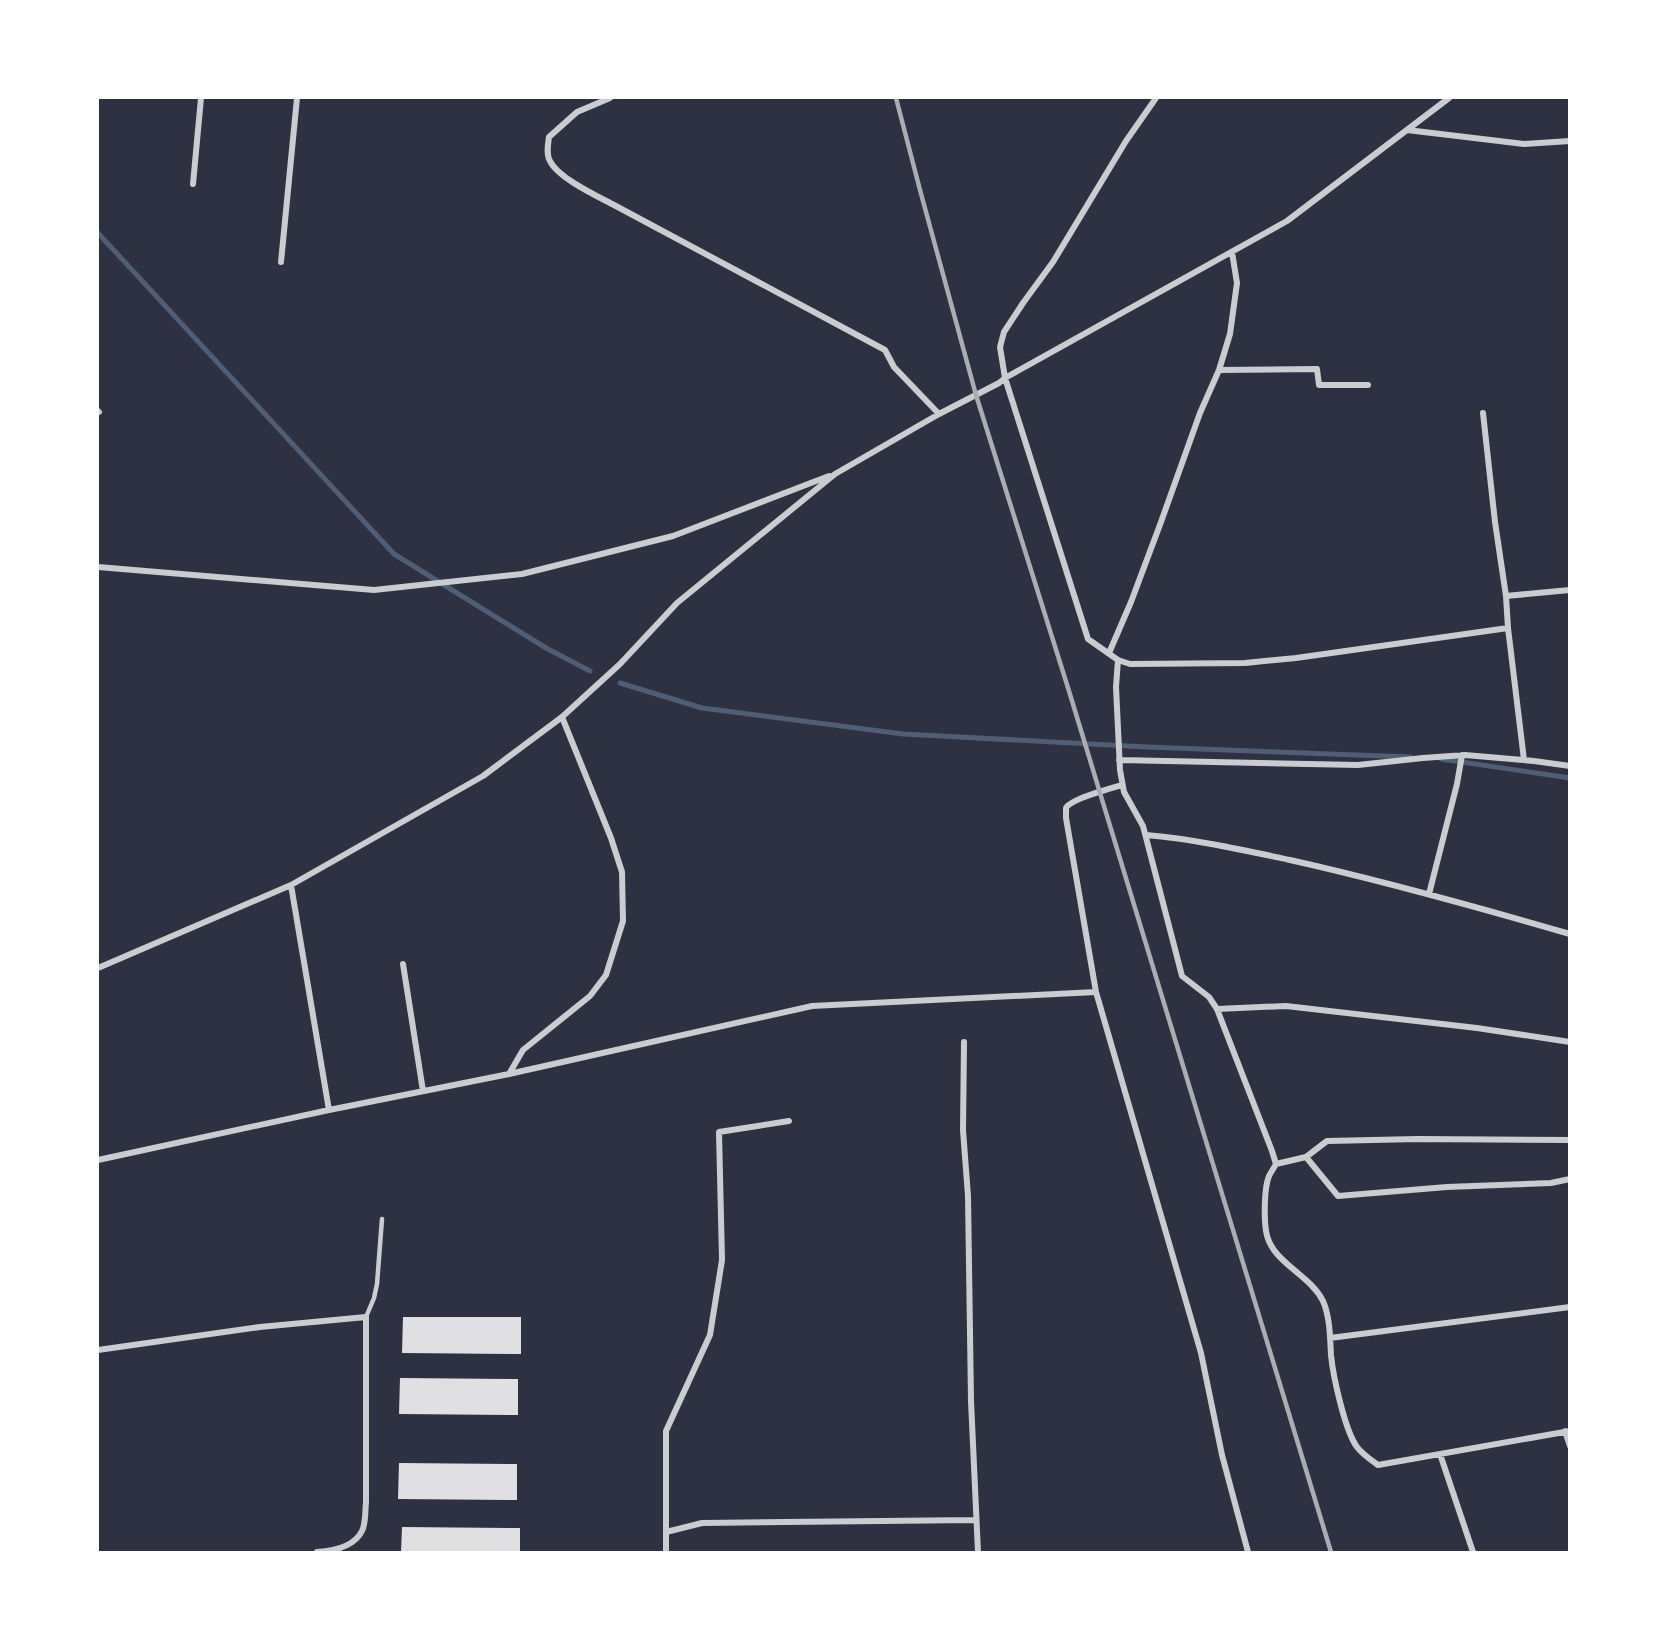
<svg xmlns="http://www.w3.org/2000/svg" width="1667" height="1650" viewBox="0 0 1667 1650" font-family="'Work Sans',sans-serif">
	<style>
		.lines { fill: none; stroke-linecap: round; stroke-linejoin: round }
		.stream { stroke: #4f5d75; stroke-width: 5 }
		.building { fill: #e0e0e3 }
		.service { stroke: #caccd0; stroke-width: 4.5 }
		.minor { stroke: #caccd0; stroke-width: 6 }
		.rail { stroke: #abadb3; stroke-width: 4.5 }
	</style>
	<rect width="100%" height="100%" fill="#2d3142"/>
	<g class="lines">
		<path class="stream" d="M98 233 394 554 546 648 590 671
			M620 683 702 708 903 734 1147 747 1411 757
			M1441 759 1570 778"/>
	</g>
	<path class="building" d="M403 1317H521V1354L402 1353Z
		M400 1378 518 1379V1415L399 1414Z
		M399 1463 517 1464V1500L398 1499Z
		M402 1527 520 1528V1552H401Z"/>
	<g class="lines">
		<path class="service" d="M366 1317 374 1298 377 1284 382 1219"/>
		<path class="minor" d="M610 98 577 112 549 137C548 144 546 154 550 161 558 178 597 196 614 205L885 350 894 367 939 414
			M1156 98 1126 141 1053 262 1023 303 1004 332 1000 347 1005 378 1088 639 1118 660 1130 664 1245 663 1296 658 1508 628
			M1407 130 1524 144 1570 141
			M193 184 201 98
			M281 262 297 98
			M1219 370 1317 369 1319 385H1368
			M98 411 99 412
			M1483 413 1495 522 1506 596 1508 628 1524 760
			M98 567 374 590 522 574 673 536 829 476
			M1506 596 1570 590
			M1109 653 1131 602 1161 522 1200 413 1219 370 1230 334 1237 283 1232 252
			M1118 660 1116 687 1120 770 1124 792 1143 826 1182 976 1209 997 1217 1009 1272 1151 1276 1164C1274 1168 1271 1172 1269 1176 1264 1188 1264 1218 1266 1231 1271 1263 1309 1273 1323 1301 1330 1317 1330 1337 1331 1355 1333 1376 1345 1431 1357 1447 1362 1454 1371 1460 1378 1465L1570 1431
			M1119 760 1358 765 1423 758 1465 755 1534 761 1570 766
			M1122 785C1112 788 1070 799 1066 808 1066 808 1066 817 1066 818L1096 992 1201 1353 1222 1455 1248 1552
			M1146 835C1194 839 1243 850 1290 860 1384 881 1477 907 1570 934
			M291 885 329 1110
			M1429 894 1457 784 1462 755
			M403 964 423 1091
			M98 968 291 885 483 776 562 717 620 664 677 603 835 474 939 414 999 383 1005 378 1287 221 1449 98
			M1217 1009 1286 1006 1477 1028 1570 1042
			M964 1042 963 1130 968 1196 971 1401 978 1552
			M509 1074 523 1050 590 996 606 975 623 921 622 872 611 838 562 717
			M1306 1157 1338 1196 1447 1187 1551 1183 1570 1179
			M98 1160 329 1110 509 1074 812 1006 1096 992
			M1276 1164 1306 1157 1327 1141 1418 1139 1570 1140
			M1330 1338 1570 1307
			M98 1350 260 1327 366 1317V1502C365 1511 366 1523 362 1531 354 1547 333 1551 317 1552
			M1565 1431 1570 1446
			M1440 1454 1473 1552
			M666 1532 702 1523 976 1520
			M666 1552V1431L710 1335 722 1260 719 1132 789 1121"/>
		<path class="rail" d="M896 98 920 190 976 395 1069 691 1331 1552"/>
	</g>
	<rect width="1667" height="1650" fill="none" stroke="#ffffff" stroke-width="198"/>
</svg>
